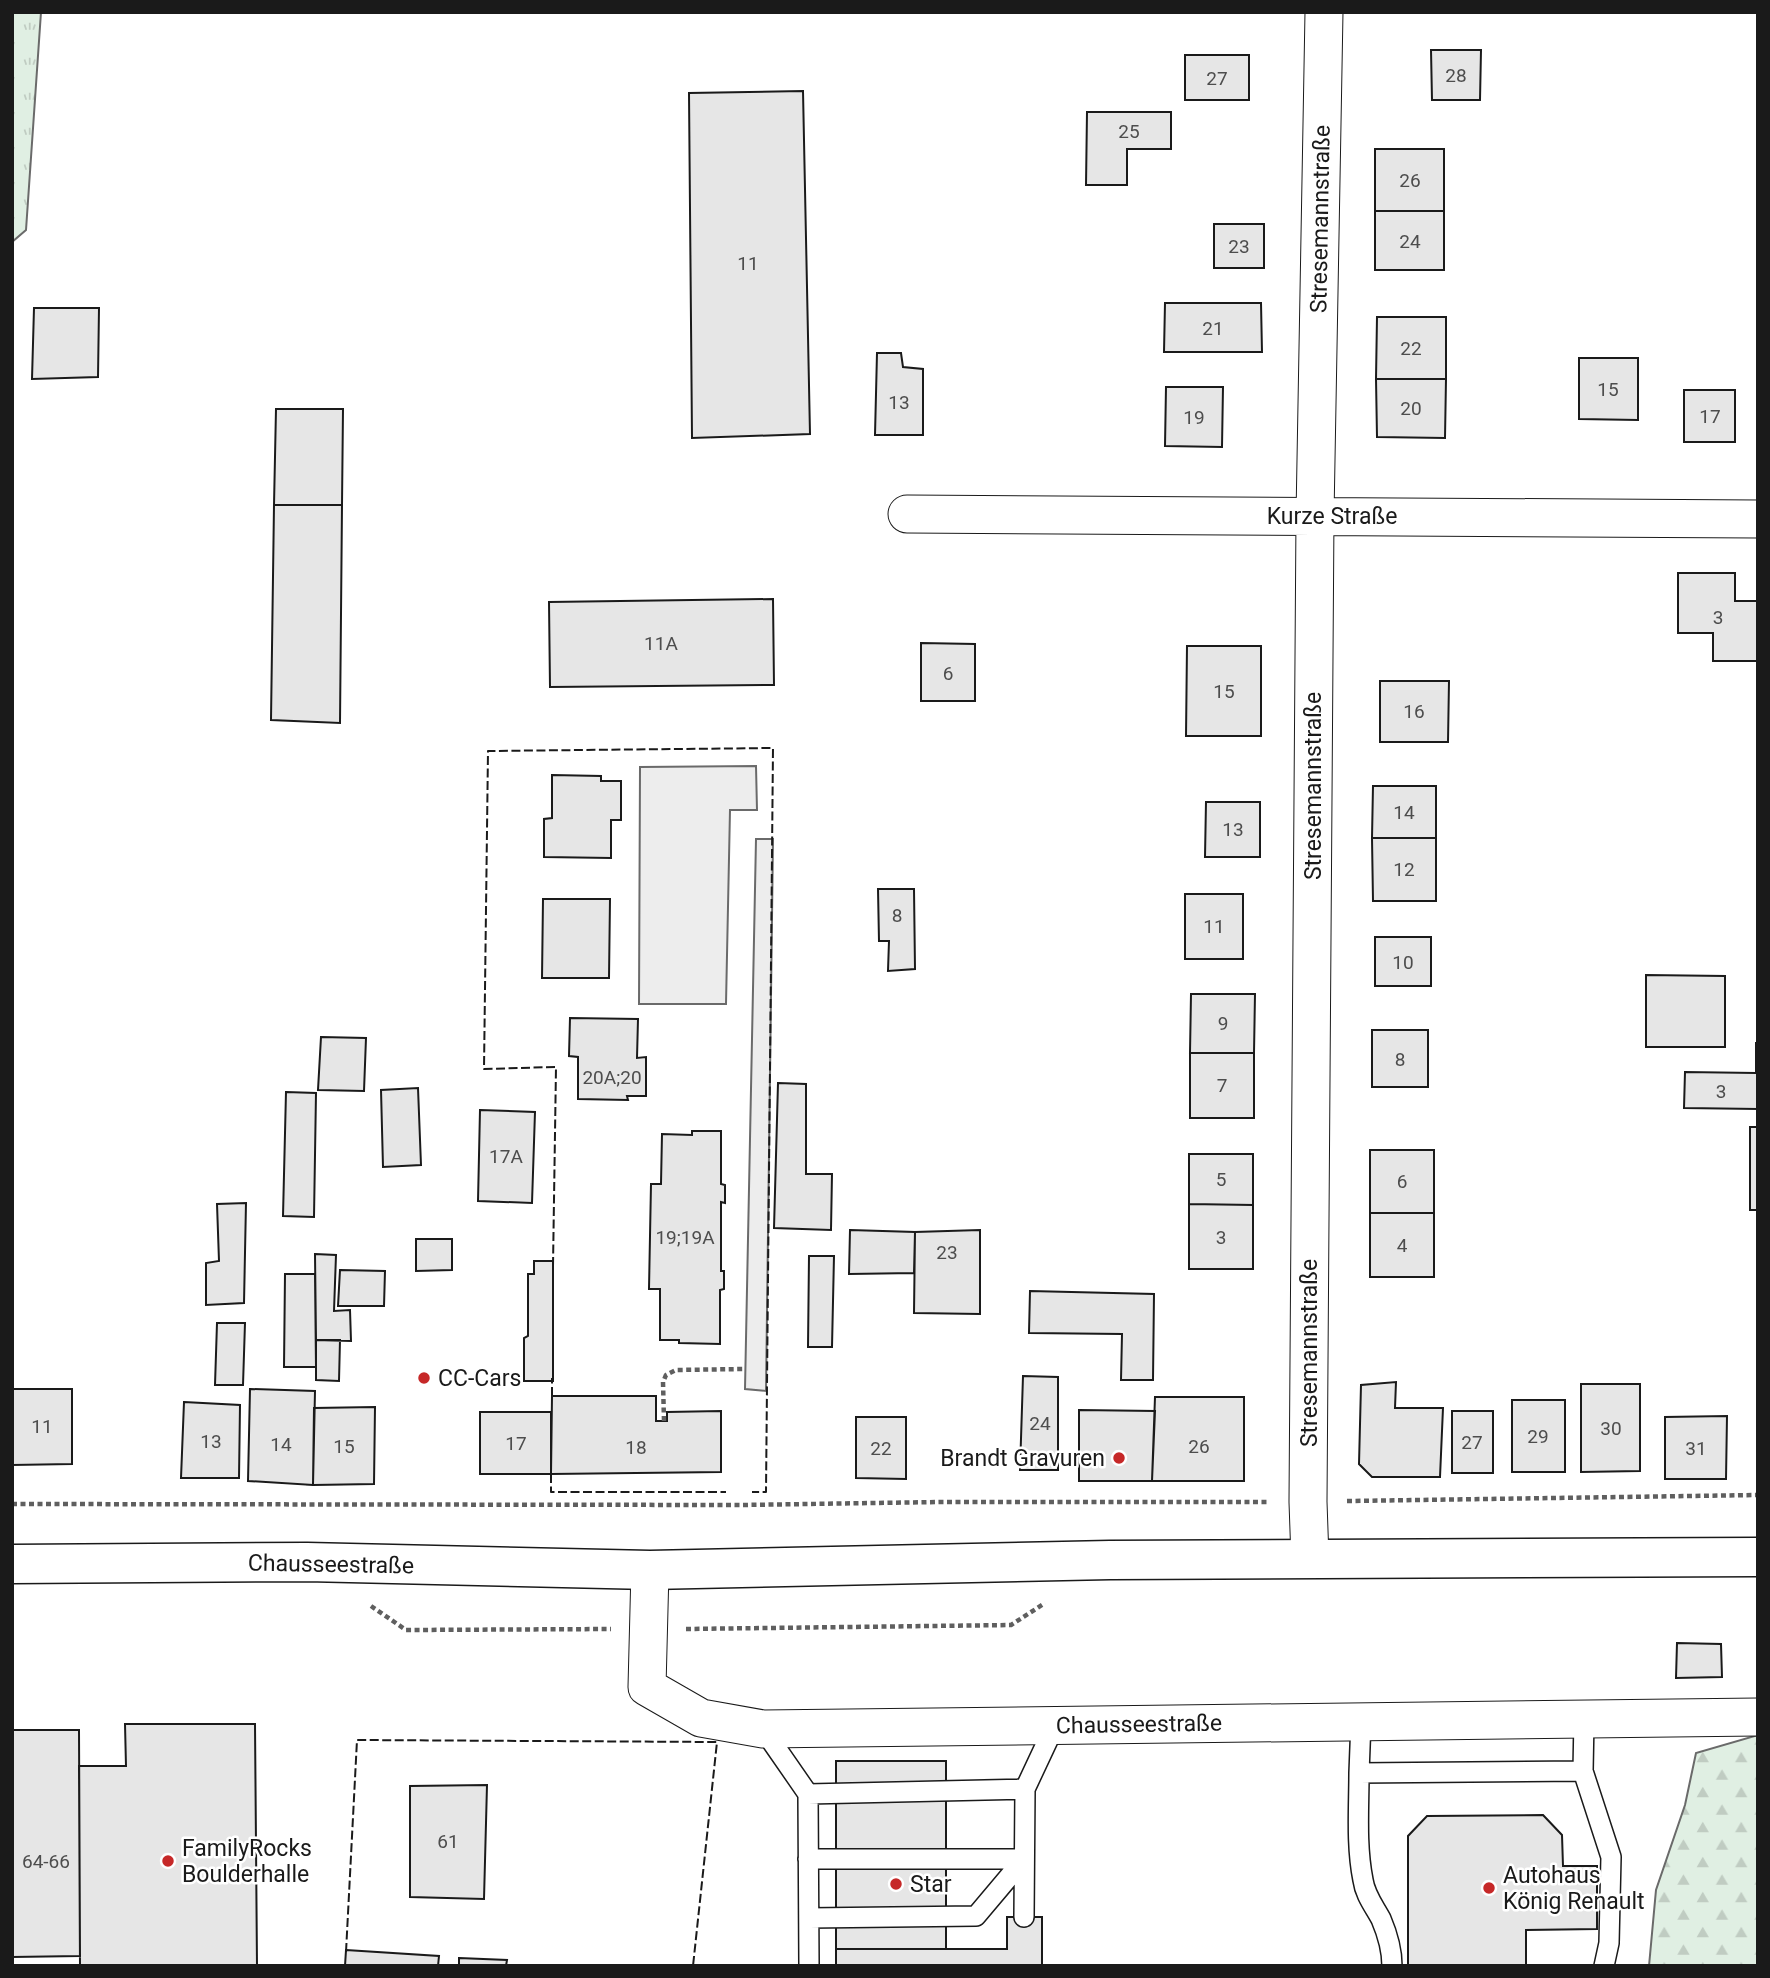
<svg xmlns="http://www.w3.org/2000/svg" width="1770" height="1978" viewBox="0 0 1770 1978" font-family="Roboto,sans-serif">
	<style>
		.grass { fill: url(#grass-tufts); stroke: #6a6a6a; stroke-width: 2 }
		.forest { fill: url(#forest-firs); stroke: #6a6a6a; stroke-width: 2 }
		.parking { fill: #ededed; stroke: #6a6a6a; stroke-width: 2 }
		.building { fill: #e6e6e6; stroke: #1a1a1a; stroke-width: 2 }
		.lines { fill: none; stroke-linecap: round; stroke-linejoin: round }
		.lane-casing { stroke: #1a1a1a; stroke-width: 22 }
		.street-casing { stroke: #1a1a1a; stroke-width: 39 }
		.secondary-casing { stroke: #1a1a1a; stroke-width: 41 }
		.path { stroke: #5f5f5f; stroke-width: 4.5; stroke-dasharray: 5 3.5; stroke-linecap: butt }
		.lane { stroke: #fff; stroke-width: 19 }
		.street { stroke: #fff; stroke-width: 37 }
		.secondary { stroke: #fff; stroke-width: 38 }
		.fence { stroke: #1a1a1a; stroke-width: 2; stroke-dasharray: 9 3.5; stroke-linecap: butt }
		.poi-dot { fill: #c62828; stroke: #fff; stroke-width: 2.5 }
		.labels { text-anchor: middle; stroke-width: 5; stroke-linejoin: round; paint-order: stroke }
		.number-label { font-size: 19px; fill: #4d4d4d }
		.street-label { font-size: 23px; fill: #1a1a1a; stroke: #fff }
		.poi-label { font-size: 23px; fill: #1a1a1a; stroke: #fff; text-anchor: start }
	</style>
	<defs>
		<pattern id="grass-tufts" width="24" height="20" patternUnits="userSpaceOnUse" patternTransform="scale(1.75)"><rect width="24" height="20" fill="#e0efe3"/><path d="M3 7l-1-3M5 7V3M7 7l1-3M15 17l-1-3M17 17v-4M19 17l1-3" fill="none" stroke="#c0ccc2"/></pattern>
		<pattern id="forest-firs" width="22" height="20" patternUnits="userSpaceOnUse" patternTransform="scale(1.75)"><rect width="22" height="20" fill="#e0efe3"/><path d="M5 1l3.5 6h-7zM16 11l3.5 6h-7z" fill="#c0ccc2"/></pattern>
	</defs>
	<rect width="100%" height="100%" fill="#fff"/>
	<path class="grass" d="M12 12H41L26 230 12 242Z"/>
	<path class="forest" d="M1758 1735V1966H1649L1656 1890 1685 1805 1696 1753Z"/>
	<path class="parking" d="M756 766 757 810H730L726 1004H639L640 767Z
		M756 839H773L766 1391 745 1389Z"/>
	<path class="building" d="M1431 50H1481L1480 100H1432Z
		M1185 55H1249V100H1185Z
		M803 91 810 434 692 438 689 93Z
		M1087 112H1171V149H1127V185H1086Z
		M1375 149H1444V211H1375Z
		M1375 211H1444V270H1375Z
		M1214 224H1264V268H1214Z
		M1165 303H1261L1262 352H1164Z
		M34 308H99L98 377 32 379Z
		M1377 317H1446V379H1376Z
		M877 353H901L903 367 923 369V435H875Z
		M1579 358H1638V420L1579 419Z
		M1376 379H1446L1445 438 1377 437Z
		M1166 387H1223L1222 447 1165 446Z
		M1684 390H1735V442H1684Z
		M276 409H343L342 505H274Z
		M274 505H342L340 723 271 720Z
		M1678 573H1735V601H1758V661H1713V633H1678Z
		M773 599 774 685 550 687 549 602Z
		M921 643 975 644V701H921Z
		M1187 646H1261V736H1186Z
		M1380 681H1449L1448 742H1380Z
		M552 775 601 776V781H621V820H611V858L544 857V819L552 818Z
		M1373 786H1436V838H1372Z
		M1206 802H1260V857H1205Z
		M1372 838H1436V901H1373Z
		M878 889H914L915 969 888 971 889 941H879Z
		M1185 894H1243V959H1185Z
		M543 899H610L609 978H542Z
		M1375 937H1431V986H1375Z
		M1646 975 1725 976V1047H1646Z
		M1191 994H1255L1254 1053H1190Z
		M570 1018 638 1019 637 1058 646 1057V1096H627L628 1100 578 1099V1057L569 1056Z
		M1372 1030H1428V1087H1372Z
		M321 1037 366 1038 364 1091 318 1090Z
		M1756 1043H1758V1109L1684 1108 1685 1072 1756 1073Z
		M1190 1053H1254V1118H1190Z
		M778 1083 806 1084V1174H832L831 1230 774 1228Z
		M418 1088 421 1165 383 1167 381 1090Z
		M286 1092 316 1093 314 1217 283 1216Z
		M480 1110 535 1112 532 1203 478 1201Z
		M1750 1127H1758V1210H1750Z
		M692 1131H721V1184L725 1185V1203L721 1202V1271H724V1289L720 1290V1344L679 1343V1340H660V1289H649L651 1184H661L662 1134 692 1135Z
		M1370 1150H1434V1213H1370Z
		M1189 1154H1253V1205L1189 1204Z
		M246 1203 244 1303 206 1305V1263L219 1261 217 1204Z
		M1189 1204 1253 1205V1269H1189Z
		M1370 1213H1434V1277H1370Z
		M850 1230 915 1232 914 1273 849 1274Z
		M980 1230V1314L914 1313 915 1232Z
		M416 1239H452V1270L416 1271Z
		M315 1254 336 1255 334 1311 350 1310 351 1341 316 1340Z
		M809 1256H834L832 1347H808Z
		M534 1261H553V1381H524V1338L528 1336V1274H534Z
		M340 1270 385 1271 384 1306H338Z
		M285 1274H315L316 1367H284Z
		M1030 1291 1154 1294 1153 1380H1121L1122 1334 1029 1333Z
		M217 1323H245L243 1385H215Z
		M316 1340H340L339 1381 316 1380Z
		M1023 1376 1058 1377V1470H1020Z
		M1396 1382 1395 1408H1443L1440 1477H1372L1359 1464 1361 1385Z
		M1581 1384H1640V1471L1581 1472Z
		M12 1389H72V1464L12 1465Z
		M250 1389 315 1391 313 1485 248 1481Z
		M552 1396H656V1421H667V1412L721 1411V1472L551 1474Z
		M1155 1397H1244V1481H1152Z
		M1512 1400H1565V1472H1512Z
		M184 1402 240 1405 239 1478H181Z
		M375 1407 374 1484 313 1485 314 1408Z
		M1079 1410 1155 1411 1152 1481H1079Z
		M1452 1411H1493V1473H1452Z
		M480 1412H551V1474H480Z
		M1727 1416 1726 1479H1665V1417Z
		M856 1417H906V1479L856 1478Z
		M1677 1643 1721 1644 1722 1677 1676 1678Z
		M125 1724H255L257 1966H80L79 1766H126Z
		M12 1730H79L80 1956 12 1957Z
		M836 1761H946V1949H836Z
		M487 1785 484 1899 410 1897V1786Z
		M1543 1815 1562 1835 1563 1866H1597V1929L1526 1930V1966H1408V1836L1427 1816Z
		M1007 1917H1042V1966H836V1949H1007Z
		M346 1950 439 1956 438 1966H345Z
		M459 1958 507 1960 506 1966H459Z"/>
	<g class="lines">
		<g class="lane-casing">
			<path id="lane" d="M1361 1721 1359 1773 1583 1771 1584 1719
				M763 1729 808 1794 809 1966
				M1583 1771 1611 1857 1609 1943 1604 1966
				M1359 1773C1359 1808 1356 1845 1363 1880 1365 1895 1374 1906 1381 1919 1387 1933 1392 1951 1392 1966
				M808 1794 1025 1789
				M808 1859H1024
				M1024 1917 1025 1789 1055 1725
				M809 1918 976 1916 1024 1859"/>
		</g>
		<g class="street-casing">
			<path id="street" d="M907 514 1758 519
				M1310 1559 1308 1502 1315 516 1324 12
				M650 1570 647 1687 701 1718 763 1729 1758 1717"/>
		</g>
		<g class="secondary-casing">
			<path id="secondary" d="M12 1564 307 1562 650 1570 1110 1560 1758 1557"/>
		</g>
		<path class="path" d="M664 1421 663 1382 666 1375 676 1370 745 1369
			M1347 1501 1758 1495
			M12 1504 741 1505 941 1502H1268
			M371 1606 406 1630 611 1629
			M686 1629 1011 1625 1045 1603"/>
		<use href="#lane" class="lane"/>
		<use href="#street" class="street"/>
		<use href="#secondary" class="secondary"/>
		<path class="fence" d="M553 1266 556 1067 484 1069 488 751 773 748 766 1492H752
			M552 1396V1378
			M551 1474V1492H726
			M346 1952 357 1740 717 1742 693 1966"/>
	</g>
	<g class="poi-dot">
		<circle cx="424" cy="1378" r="7"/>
		<circle cx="1119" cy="1458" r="7"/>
		<circle cx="168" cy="1861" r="7"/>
		<circle cx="896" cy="1884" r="7"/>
		<circle cx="1489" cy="1888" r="7"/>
	</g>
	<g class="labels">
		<g class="number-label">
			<text x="1456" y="82">28</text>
			<text x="1217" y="85">27</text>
			<text x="1129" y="138">25</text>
			<text x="1410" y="187">26</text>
			<text x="1410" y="248">24</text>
			<text x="1239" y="253">23</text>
			<text x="748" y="270">11</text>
			<text x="1213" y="335">21</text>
			<text x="1411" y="355">22</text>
			<text x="1608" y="396">15</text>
			<text x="899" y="409">13</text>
			<text x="1411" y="415">20</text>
			<text x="1710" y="423">17</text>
			<text x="1194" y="424">19</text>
			<text x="1718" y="624">3</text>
			<text x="661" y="650">11A</text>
			<text x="948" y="680">6</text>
			<text x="1224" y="698">15</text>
			<text x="1414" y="718">16</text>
			<text x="1404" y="819">14</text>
			<text x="1233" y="836">13</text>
			<text x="1404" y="876">12</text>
			<text x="897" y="922">8</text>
			<text x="1214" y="933">11</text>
			<text x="1403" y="969">10</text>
			<text x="1223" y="1030">9</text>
			<text x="1400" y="1066">8</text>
			<text x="612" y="1084">20A;20</text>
			<text x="1222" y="1092">7</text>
			<text x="1721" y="1098">3</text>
			<text x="506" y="1163">17A</text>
			<text x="1221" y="1186">5</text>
			<text x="1402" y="1188">6</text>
			<text x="685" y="1244">19;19A</text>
			<text x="1221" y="1244">3</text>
			<text x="1402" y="1252">4</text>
			<text x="947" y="1259">23</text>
			<text x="1040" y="1430">24</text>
			<text x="42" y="1433">11</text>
			<text x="1611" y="1435">30</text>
			<text x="1538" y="1443">29</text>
			<text x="211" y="1448">13</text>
			<text x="1472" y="1449">27</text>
			<text x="516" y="1450">17</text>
			<text x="281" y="1451">14</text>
			<text x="344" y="1453">15</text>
			<text x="1199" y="1453">26</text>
			<text x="636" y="1454">18</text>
			<text x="881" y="1455">22</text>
			<text x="1696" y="1455">31</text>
			<text x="448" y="1848">61</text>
			<text x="46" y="1868">64-66</text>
		</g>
		<g class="street-label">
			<text transform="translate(1320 219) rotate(-89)" y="8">Stresemannstraße</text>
			<text x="1332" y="524">Kurze Straße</text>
			<text transform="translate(1313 786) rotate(-90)" y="8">Stresemannstraße</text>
			<text transform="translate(1309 1353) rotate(-90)" y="8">Stresemannstraße</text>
			<text transform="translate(331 1564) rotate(1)" y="8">Chausseestraße</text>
			<text transform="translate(1139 1724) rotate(-1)" y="8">Chausseestraße</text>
		</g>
		<g class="poi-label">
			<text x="438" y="1386">CC-Cars</text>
			<text x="1105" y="1466" text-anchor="end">Brandt Gravuren</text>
			<text x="182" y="1856">FamilyRocks<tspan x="182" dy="26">Boulderhalle</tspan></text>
			<text x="1503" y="1883">Autohaus<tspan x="1503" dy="26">König Renault</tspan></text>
			<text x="910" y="1892">Star</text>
		</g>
	</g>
	<rect width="1770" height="1978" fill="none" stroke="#1a1a1a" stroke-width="28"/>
</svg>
